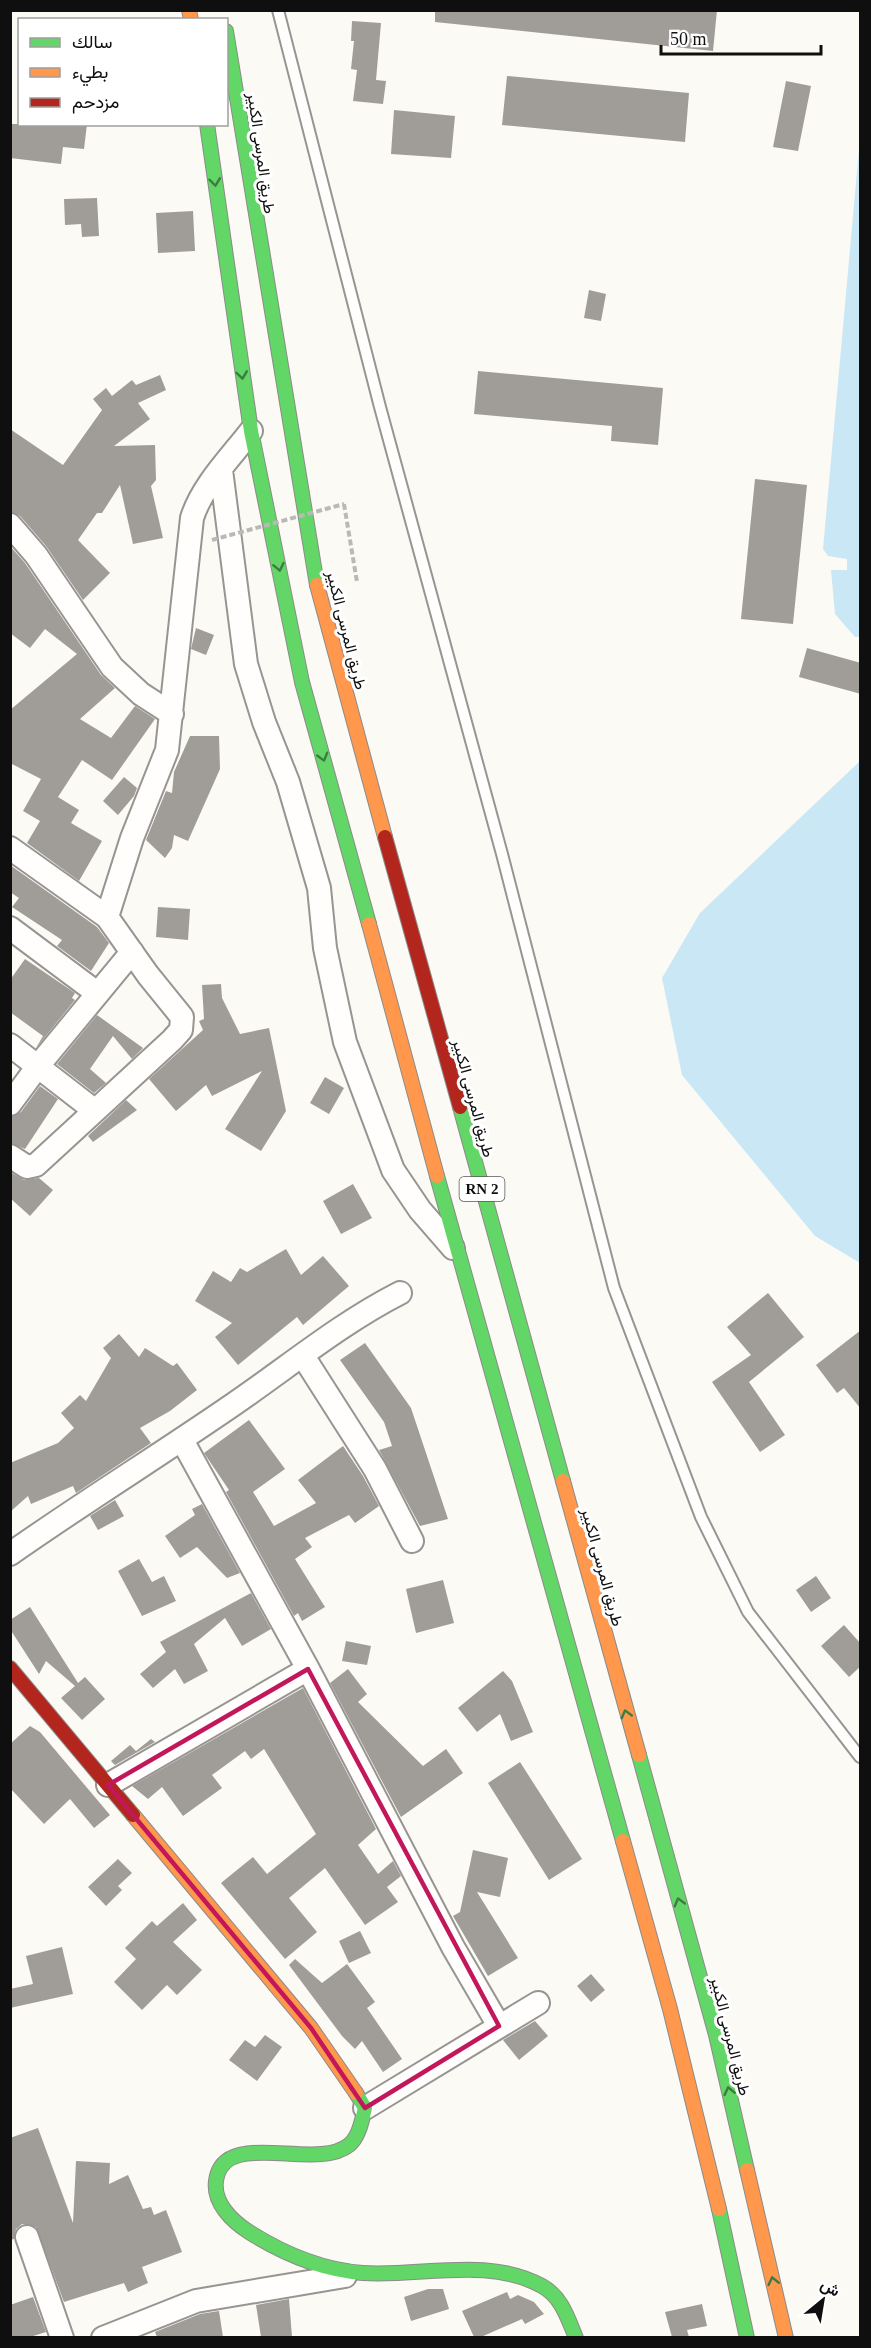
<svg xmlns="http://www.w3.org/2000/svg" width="871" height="2348" viewBox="0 0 871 2348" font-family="'Times New Roman',Vazirmatn,serif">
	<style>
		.water { fill: #cae7f6 }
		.building { fill: #a09d99 }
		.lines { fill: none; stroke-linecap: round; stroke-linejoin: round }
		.lane-casing { stroke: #969592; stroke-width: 14 }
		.street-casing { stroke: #969592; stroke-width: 26 }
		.fast-casing { stroke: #8c8b89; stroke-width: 16 }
		.slow-casing { stroke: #8c8b89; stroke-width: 16 }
		.jam-casing { stroke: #8c8b89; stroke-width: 16 }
		.path { stroke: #b9b9b8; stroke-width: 4; stroke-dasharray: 6 3; stroke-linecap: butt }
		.lane { stroke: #fffefd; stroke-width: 10 }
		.street { stroke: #fffefd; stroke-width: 22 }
		.fast { stroke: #63d668; stroke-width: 14 }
		.slow { stroke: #ff974d; stroke-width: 14 }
		.jam { stroke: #b3261e; stroke-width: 14 }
		.path-bridge { stroke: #b9b9b8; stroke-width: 4; stroke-dasharray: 6 3; stroke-linecap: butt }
		.oneway { stroke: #3d7c40 }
		.marked { fill: none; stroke: #c2185b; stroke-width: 4.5; stroke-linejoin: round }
		.labels { text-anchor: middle; stroke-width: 6; stroke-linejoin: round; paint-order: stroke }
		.shield { fill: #fff; stroke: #575757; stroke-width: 1.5 }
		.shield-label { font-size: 15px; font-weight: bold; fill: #0f0f0f }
		.street-label { font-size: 16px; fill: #0f0f0f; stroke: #fff }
	</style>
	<rect width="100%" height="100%" fill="#fcfaf4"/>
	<path class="water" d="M860 138V637H855L835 614 831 570H847V559L828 556 823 549Z
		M860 761V1263L815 1236 682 1075 662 978 700 913Z"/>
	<path class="building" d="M435 10H717L713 51 435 22Z
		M352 21 381 23 376 80 386 81 383 104 353 101 357 70 351 69 354 41H351Z
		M507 76 689 93 685 142 502 125Z
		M786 81 811 86 798 151 773 147Z
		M394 110 455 116 451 158 391 154Z
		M10 124H87L84 149 63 147 61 164 10 158Z
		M97 198 99 236 82 237 81 224 65 225 64 199Z
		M193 211 195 251 158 253 156 213Z
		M589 290 606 294 601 321 584 318Z
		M478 371 663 388 658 445 611 441 612 426 474 414Z
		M160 375 166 390 138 403 150 419 114 446 155 445 156 480 151 486 163 538 133 544 120 485 102 513H97L78 540 110 573 83 600 46 546 20 516 10 512V429L63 465 102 410 93 399 106 388 112 396 132 380 136 385Z
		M755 479 807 485 793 624 741 619Z
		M10 546 25 563 101 675 115 688 80 719 111 738 135 706 155 719 112 780 82 760 58 797 79 810 71 823 102 841 79 881 27 843 40 821 23 811 41 779 10 763V710L77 654 45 629 30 648 10 633Z
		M196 628 214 635 206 655 191 649Z
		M807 648 861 663V694L799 677Z
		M190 736H219L220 769 188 841 174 835 172 848 165 858 146 840 166 791 172 793 174 772Z
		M124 777 137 788 134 796 118 815 103 801Z
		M10 865 97 927 109 943 91 971 57 946 62 940 12 907 19 898 10 892Z
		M158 907 190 909 188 940 156 937Z
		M25 959 75 993 72 998 75 1000 36 1048 43 1036 10 1012V980Z
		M221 984 222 998 240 1034 269 1028 286 1111 261 1151 225 1129 262 1071 212 1096 206 1085 176 1111 149 1079 203 1030 199 1021 204 1019 202 985Z
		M97 1015 143 1048 132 1059 113 1036 90 1069 106 1083 94 1093 57 1064Z
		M325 1077 344 1088 329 1114 310 1103Z
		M40 1086 58 1099 25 1149 10 1143V1117L21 1112Z
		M126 1100 137 1110 93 1142 88 1136Z
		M10 1172 24 1180 39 1178 53 1190 30 1216 10 1198Z
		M353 1184 372 1218 341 1234 323 1201Z
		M286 1249 301 1275 323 1256 349 1286 303 1325 297 1317 238 1365 215 1337 232 1323 195 1301 213 1271 231 1282 240 1268 247 1272Z
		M768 1293 804 1337 749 1382 785 1435 760 1452 712 1382 751 1355 727 1327Z
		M861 1330V1409L844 1388 837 1393 816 1365Z
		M119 1334 139 1357 145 1348 173 1366 177 1363 197 1390 170 1411 140 1428 151 1443 76 1493 73 1486 31 1504 28 1496 10 1512V1463L58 1443 74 1428 61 1413 80 1395 86 1401 111 1358 103 1348Z
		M365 1343 411 1408 448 1519 420 1526 379 1450 392 1446 384 1422 340 1360Z
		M249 1420 285 1469 253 1492 274 1526 316 1503 298 1480 343 1446 363 1476 379 1506 355 1523 349 1515 305 1538 312 1547 295 1559 325 1607 302 1621 298 1613 294 1616 226 1492 229 1490 204 1453Z
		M115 1500 124 1516 98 1530 90 1516Z
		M202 1504 240 1573 227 1578 197 1547 180 1558 165 1536 195 1515 192 1509Z
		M139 1559 152 1582 164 1576 176 1601 142 1616 118 1571Z
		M816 1576 831 1598 811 1612 796 1590Z
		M443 1580 454 1623 416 1633 406 1589Z
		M251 1593 271 1629 242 1646 225 1618 194 1644 208 1671 184 1684 175 1669 153 1688 140 1674 166 1652 160 1642Z
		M30 1607 78 1683 85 1677 105 1699 82 1720 61 1698 75 1686 46 1661 39 1674 10 1629V1620Z
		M844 1625 861 1644V1666L849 1677 821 1646Z
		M346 1641 371 1646 367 1665 342 1661Z
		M348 1669 367 1694 358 1702 423 1766 446 1749 463 1773 401 1817 330 1683Z
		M503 1671 512 1681 533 1732 511 1741 500 1714 477 1732 458 1708Z
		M303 1688 376 1829 358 1845 378 1874 393 1861 401 1876 387 1887 398 1902 365 1925 325 1868 289 1898 317 1932 285 1959 221 1883 253 1857 267 1874 316 1834 264 1749 251 1759 245 1751 212 1775 222 1788 183 1816 162 1787 148 1799 132 1786Z
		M30 1726 40 1732 110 1815 94 1828 70 1799 44 1824 10 1788V1744Z
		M151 1739 155 1742 115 1765 111 1761 130 1745 136 1751Z
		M520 1762 582 1859 549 1880 488 1783Z
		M473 1850 508 1858 500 1897 477 1892 518 1958 488 1976 453 1916 460 1912Z
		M118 1859 132 1873 118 1886 122 1890 106 1906 88 1887Z
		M183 1903 197 1920 173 1942 202 1970 177 1995 167 1985 142 2010 114 1982 136 1959 125 1948 152 1921 157 1926Z
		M360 1931 371 1953 349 1963 339 1941Z
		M62 1947 73 1994 10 2008V1989L33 1984 26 1956Z
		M295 1959 322 1983 347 1964 375 2002 367 2008 402 2059 383 2072 362 2041 355 2049 342 2036 289 1965Z
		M591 1974 605 1990 591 2002 577 1986Z
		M535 2021 548 2036 519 2060 503 2040Z
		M265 2035 282 2047 257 2081 229 2060 245 2040 255 2047Z
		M38 2128 73 2223 76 2161 110 2163 109 2184 128 2175 143 2209 151 2207 154 2215 166 2210 182 2252 142 2267 148 2283 128 2292 124 2283 64 2302 36 2227 22 2224 16 2229 14 2239 10 2240V2138Z
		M428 2289H443L449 2309 411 2321 404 2297Z
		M507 2292 510 2299 518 2295 534 2302 544 2314 525 2324 522 2319 481 2337H474L462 2311Z
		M33 2297 46 2332 30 2337H10V2305Z
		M289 2299 292 2337H261L256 2305Z
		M702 2304 707 2326 687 2330 689 2337H672L665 2312Z
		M219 2311 223 2337H157L155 2332 200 2314Z"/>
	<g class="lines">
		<g class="lane-casing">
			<path id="lane" d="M278 10 380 407 502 854 614 1288 701 1517 748 1612 860 1757"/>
		</g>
		<g class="street-casing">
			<path id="street" d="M221 470 246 664 264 722 288 782 319 888 325 948 345 1042 393 1170 420 1210 453 1248
				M10 525 36 555 112 667 141 694 172 714
				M10 848 107 917 148 975 182 1017 181 1030 172 1040 36 1165 27 1167 10 1156
				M107 917 132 838 167 750 192 518C202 486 230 458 251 431
				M10 928 97 993
				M10 1045 94 1110
				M10 1104 38 1066 132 952
				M303 1356 375 1469 412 1541
				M182 1440 308 1669 453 1947 499 2026
				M10 1554C84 1502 160 1455 234 1404 288 1367 341 1323 400 1293
				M108 1785 308 1669
				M365 2108 538 2003
				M27 2237 62 2338
				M103 2338 196 2301 345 2276"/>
		</g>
		<g class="fast-casing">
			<path id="fast" d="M226 31 317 585
				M207 124 251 431 302 682 369 924
				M460 1107 563 1481
				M437 1176 623 1841
				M639 1755 716 2035 747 2170
				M356 2093 365 2108C362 2120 359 2137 349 2145 316 2172 223 2127 216 2181 213 2203 232 2221 249 2232 284 2254 321 2270 363 2273 422 2277 487 2256 542 2286 562 2297 568 2319 576 2338
				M719 2209 747 2338"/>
		</g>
		<g class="slow-casing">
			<path id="slow" d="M189 10 191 20
				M317 585 385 837
				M369 924 437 1176
				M563 1481 639 1755
				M133 1815 311 2028 356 2093
				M623 1841 670 2009 719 2209
				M747 2170 786 2338"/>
		</g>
		<g class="jam-casing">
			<path id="jam" d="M385 837 460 1107
				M10 1668 133 1815"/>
		</g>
		<path class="path" d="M344 504 357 582"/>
		<use href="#lane" class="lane"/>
		<use href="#street" class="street"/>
		<use href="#fast" class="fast"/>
		<use href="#slow" class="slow"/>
		<use href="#jam" class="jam"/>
		<path class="path-bridge" d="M212 540 344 504"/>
	</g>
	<defs><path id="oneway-chevron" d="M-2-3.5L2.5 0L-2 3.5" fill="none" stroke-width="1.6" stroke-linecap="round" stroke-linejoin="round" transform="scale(1.5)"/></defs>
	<g class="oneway">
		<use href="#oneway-chevron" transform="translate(215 182) rotate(83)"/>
		<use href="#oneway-chevron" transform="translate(242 375) rotate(82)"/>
		<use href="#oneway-chevron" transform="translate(279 567) rotate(78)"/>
		<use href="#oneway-chevron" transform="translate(323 757) rotate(74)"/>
		<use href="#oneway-chevron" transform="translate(626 1714) rotate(-105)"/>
		<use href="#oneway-chevron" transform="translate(679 1902) rotate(-106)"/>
		<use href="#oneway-chevron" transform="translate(729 2091) rotate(-103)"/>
		<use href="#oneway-chevron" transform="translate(773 2281) rotate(-103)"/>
	</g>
	<path class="marked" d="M308 1669 499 2026 365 2108 311 2028 108 1785Z"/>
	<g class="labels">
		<rect class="shield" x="459.5" y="1177" width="45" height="24" rx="4.5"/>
		<g class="shield-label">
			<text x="482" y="1194">RN 2</text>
		</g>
		<g class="street-label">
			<text transform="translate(262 153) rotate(82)" y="6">طريق المرسى الكبير</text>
			<text transform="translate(347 630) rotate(76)" y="6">طريق المرسى الكبير</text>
			<text transform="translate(474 1098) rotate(75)" y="6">طريق المرسى الكبير</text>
			<text transform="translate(603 1567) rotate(75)" y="6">طريق المرسى الكبير</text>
			<text transform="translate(731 2036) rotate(76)" y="6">طريق المرسى الكبير</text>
		</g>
	</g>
	<rect width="871" height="2348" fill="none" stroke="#0f0f0f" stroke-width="24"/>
	<rect x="18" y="18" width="210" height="108" fill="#ffffff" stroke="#9f9f9f" stroke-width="1.5"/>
	<rect x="30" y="38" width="30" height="9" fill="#63d668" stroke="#9f9f9f" stroke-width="1.5"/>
	<text x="72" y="48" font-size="18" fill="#0f0f0f">سالك</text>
	<rect x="30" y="68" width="30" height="9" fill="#ff974d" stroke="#9f9f9f" stroke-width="1.5"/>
	<text x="72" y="78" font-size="18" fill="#0f0f0f">بطيء</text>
	<rect x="30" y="98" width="30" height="9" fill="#b3261e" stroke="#9f9f9f" stroke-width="1.5"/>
	<text x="72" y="108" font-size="18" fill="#0f0f0f">مزدحم</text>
	<g transform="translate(823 2300) rotate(30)" stroke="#ffffff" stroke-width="4.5" paint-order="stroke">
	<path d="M0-4.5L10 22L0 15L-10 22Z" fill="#0f0f0f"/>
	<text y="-9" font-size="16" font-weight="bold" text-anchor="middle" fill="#0f0f0f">ش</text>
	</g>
	<path d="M661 45v9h160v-9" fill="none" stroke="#0f0f0f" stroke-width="3"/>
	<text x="670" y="45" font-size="18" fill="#0f0f0f" stroke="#ffffff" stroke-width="4.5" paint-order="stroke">50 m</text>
</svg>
